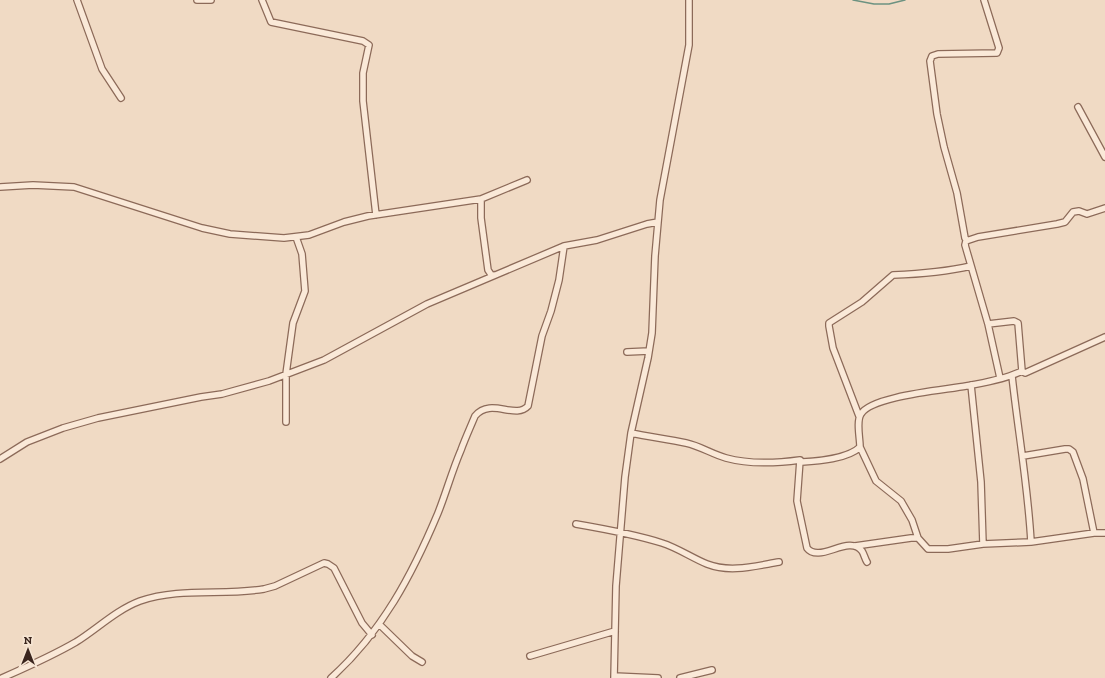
<svg xmlns="http://www.w3.org/2000/svg" width="1105" height="678" viewBox="0 0 1105 678" font-family="'Zilla Slab',serif">
	<style>
		.lines { fill: none; stroke-linecap: round; stroke-linejoin: round }
		.stream { stroke: #6c9281; stroke-width: 1.5 }
		.minor-casing { stroke: #8c6a59; stroke-width: 8 }
		.minor { stroke: #fae9d8; stroke-width: 5.5 }
	</style>
	<rect width="100%" height="100%" fill="#f0dac4"/>
	<g class="lines">
		<path class="stream" d="M853 0 874 4H889L905 0"/>
		<g class="minor-casing">
			<path id="minor" d="M77 0 102 69 121 98
				M197 0H211
				M262 0 271 22 363 41 369 45 363 73V101L376 215
				M1078 107 1105 157
				M0 187 33 185 74 187 202 228 230 234 284 238 309 235 344 222 368 216 481 199V218L488 270 492 276 494 275
				M481 199 527 180
				M967 240 965 238 957 193 944 147 937 114 930 61 932 56 938 54 997 53 999 48 984 0
				M988 324 1014 321 1018 323 1022 371
				M627 352 649 351
				M1012 376C1018 431 1028 486 1031 542L1094 533H1105
				M1000 378 988 324 965 245 966 241 978 237 1057 224 1065 222 1073 212 1079 211 1087 214 1105 208
				M971 385 981 482 983 544
				M859 416 833 348 829 326V323L862 302 893 275C920 274 945 272 971 266
				M286 422V374L293 323 305 291 302 254 296 237
				M631 433C649 437 668 439 686 443 700 446 712 454 726 458 748 464 778 463 800 460L802 462C818 461 848 459 860 447 860 438 856 421 861 414 871 396 945 390 966 386 984 383 1006 379 1022 371L1025 373 1105 337
				M860 447 876 481 901 501 912 520 918 538 928 549H948L983 544 1031 542
				M1023 456 1065 449H1069L1073 452 1083 479 1094 533
				M0 459 27 442 63 428 98 418 201 397 222 394 269 381 324 360 427 304 564 246 597 240 647 224 658 222
				M800 460 797 501 807 548C819 564 849 534 862 551 864 554 865 559 867 562
				M576 524C605 529 634 534 662 543 678 548 692 558 707 564 730 573 755 566 779 562
				M855 546 911 538H918
				M380 625 412 656 422 662
				M530 656 615 631
				M614 676 658 678
				M2 678C27 667 52 656 76 642 97 629 116 610 140 601 180 587 224 596 264 589L275 586 324 563 328 564 334 568 362 623 372 635
				M331 678C382 632 412 575 438 513 446 493 452 471 461 450 465 439 470 428 475 416 491 397 515 420 528 406L542 336 551 311 559 280 564 246
				M614 678 616 586 625 477 631 433 648 358 652 333 655 256 660 200 689 45V0
				M680 678 712 670"/>
		</g>
		<use href="#minor" class="minor"/>
	</g>
	<g transform="translate(28 650)" stroke="#f7e6d4" stroke-width="3" paint-order="stroke">
	<path d="M0-3L7 15L0 10L-7 15Z" fill="#3b261e"/>
	<text y="-6" font-size="11" font-weight="bold" text-anchor="middle" fill="#3b261e">N</text>
	</g>
</svg>
